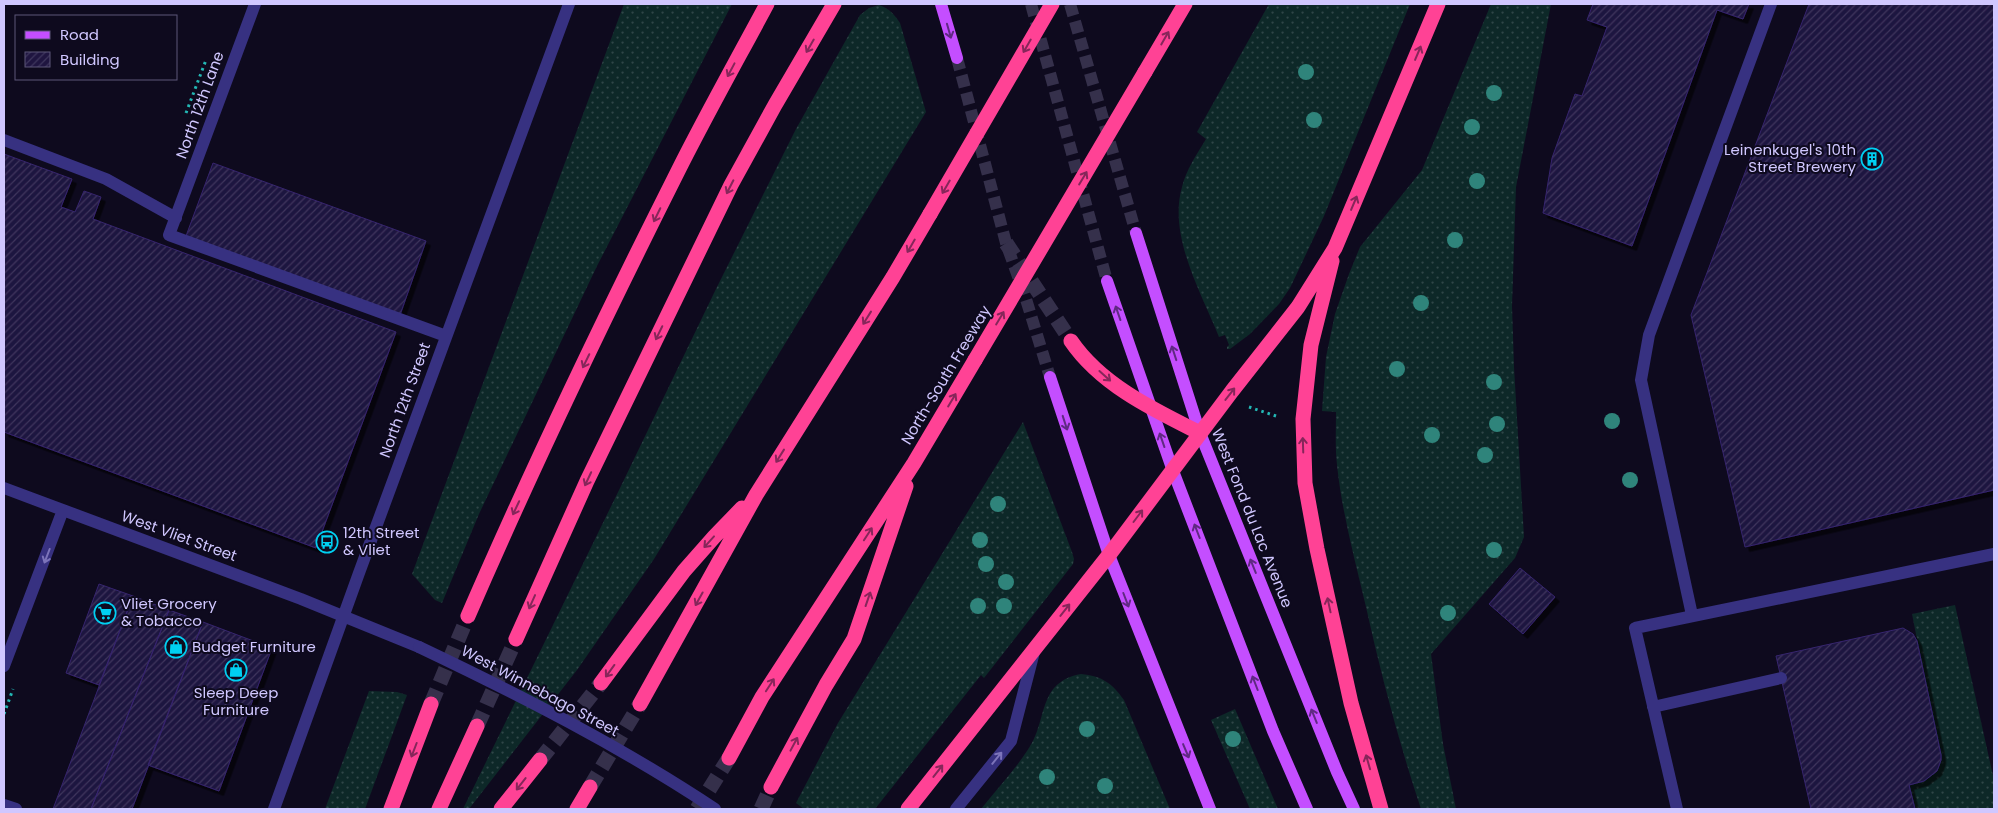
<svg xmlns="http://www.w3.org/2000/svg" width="1998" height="813" viewBox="0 0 1998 813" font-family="Poppins,sans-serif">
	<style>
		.grass { fill: url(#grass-dots) }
		.building { fill: url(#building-hatch); stroke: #36256e; filter: url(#shadow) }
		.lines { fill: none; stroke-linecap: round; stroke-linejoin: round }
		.major-tunnel { stroke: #35304b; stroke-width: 12; stroke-dasharray: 12 6; stroke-linecap: butt }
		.highway-tunnel { stroke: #35304b; stroke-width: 15; stroke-dasharray: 15 8; stroke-linecap: butt }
		.path { stroke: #23b7b4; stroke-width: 3; stroke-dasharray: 2.5 4; stroke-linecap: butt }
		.minor { stroke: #373181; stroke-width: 12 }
		.major { stroke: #c44eff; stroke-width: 12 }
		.highway { stroke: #ff4295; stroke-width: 15 }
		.minor-bridge { stroke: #373181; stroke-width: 12 }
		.highway-bridge { stroke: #ff4295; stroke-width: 15 }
		.tree { fill: #2f847b }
		.oneway { stroke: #602983 }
		.oneway2 { stroke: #86265a }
		.oneway3 { stroke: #7c74ba }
		.labels { text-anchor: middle; stroke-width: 4; stroke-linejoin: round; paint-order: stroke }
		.street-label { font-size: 15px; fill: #d0c7ff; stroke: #0e0a1e }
		.poi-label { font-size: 15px; fill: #d0c7ff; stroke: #0e0a1e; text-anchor: start }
	</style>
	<defs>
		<pattern id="grass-dots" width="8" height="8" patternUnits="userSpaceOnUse" patternTransform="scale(1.25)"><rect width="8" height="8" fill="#0d2828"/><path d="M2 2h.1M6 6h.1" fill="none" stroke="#2f4648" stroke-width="1.8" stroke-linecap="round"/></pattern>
		<pattern id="building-hatch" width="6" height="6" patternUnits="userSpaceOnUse" patternTransform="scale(1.25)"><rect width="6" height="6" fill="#1f1540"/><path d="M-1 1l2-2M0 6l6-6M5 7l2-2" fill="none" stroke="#3e365d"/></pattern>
		<filter id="shadow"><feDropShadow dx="4.5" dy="4.5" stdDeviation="0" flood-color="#0009"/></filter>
	</defs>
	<rect width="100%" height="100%" fill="#0e0a1e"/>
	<path class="grass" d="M624 4H732L597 266 479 514 442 603 435 600 412 574Z
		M1269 4H1410L1324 216 1290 288 1279 304 1250 334 1230 349H1227V347L1229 345 1225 335 1219 337C1201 292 1168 236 1182 187 1186 170 1197 154 1206 139L1197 132Z
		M1491 4H1551L1516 187 1512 306 1514 367 1524 537 1515 558 1431 654 1443 744 1456 809H1421C1399 743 1381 675 1366 607 1355 560 1342 513 1337 465 1335 447 1336 429 1336 412L1322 411 1326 357 1335 314 1349 274 1360 247 1422 170Z
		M879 5C890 9 894 14 900 23L926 112 654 559 577 670 469 809H463L621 486 715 291 796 129 860 15 869 8Z
		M1023 422 1072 552 1074 559 1073 564 984 678 981 675 875 809H804L796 803 838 723Z
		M1955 605 1994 780V809H1915L1909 785C1927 780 1935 778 1941 760L1912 614Z
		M1081 674C1102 676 1112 683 1124 700L1170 809H981C997 789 1015 770 1029 748 1048 720 1037 682 1081 674Z
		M369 691 397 692 407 695 365 809H325Z
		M1235 709 1278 809H1250L1211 720Z"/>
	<path class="building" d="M1593 4H1749L1743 19 1717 10 1632 246 1543 213 1552 158 1575 94 1582 96 1607 27 1587 20Z
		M1809 4H1994V490L1745 547 1691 315Z
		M4 154 72 179 61 207 75 212 84 191 101 197 93 219 396 332 316 548 4 432Z
		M213 163 426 241 400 315 186 236Z
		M1520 568 1555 597 1523 634 1489 604Z
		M99 584 133 596 99 685 66 673Z
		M133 596 169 610 91 809H53Z
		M169 610 203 622 132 809H91Z
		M203 622 272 648 219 791 148 765Z
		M1903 628 1913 634 1917 641 1941 755V760L1937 771 1924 781 1909 785 1915 809H1811L1776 656Z"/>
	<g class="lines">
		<path class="major-tunnel" d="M1031 4 1107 281
			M1070 4 1136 233
			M957 58 1006 243 1025 296 1050 377"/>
		<path class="highway-tunnel" d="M1006 243 1071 341
			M431 704 468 616
			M477 726 516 639
			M540 760 601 683
			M590 787 640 704
			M697 809 729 758
			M761 809 771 787"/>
		<path class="path" d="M186 113 206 60
			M1249 407 1279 417
			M4 714 13 689"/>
		<path class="minor" d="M255 4 169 235 446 336
			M4 140 106 179 176 218
			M4 488 301 599 419 647
			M1692 615 1641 380 1649 335 1771 4
			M4 666 63 510
			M1653 707 1781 678
			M4 805 16 809
			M274 809 359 573 569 4
			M956 809 1011 741 1034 652
			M1677 809 1635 628 1994 554"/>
		<path class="major" d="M941 4 957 58
			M1136 233 1200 433 1337 772 1354 809
			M1107 281 1173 471 1273 731 1307 809
			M1050 377 1109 555 1210 809"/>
		<path class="highway" d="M1145 72 1185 4
			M1332 261 1311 345 1303 419 1305 483 1317 549 1351 703 1381 809
			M1071 341C1101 385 1154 410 1200 433
			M468 616C533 466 604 318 678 171 706 115 737 60 767 4
			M516 639 587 481 731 185 775 105 834 4
			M601 683 684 571 714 537 742 508
			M640 704 756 495 893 277 930 214
			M729 758 762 697 914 463 975 360
			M771 787 826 685 854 639 906 486
			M391 809 431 704
			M439 809 477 726
			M501 809 540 760
			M577 809 590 787
			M908 809 1109 555 1232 391 1298 307 1335 248 1438 4"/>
		<path class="minor-bridge" d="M419 647C520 695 622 747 715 809"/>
		<path class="highway-bridge" d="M930 214 1052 4
			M975 360 1145 72"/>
	</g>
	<g class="tree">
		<circle cx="1306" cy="72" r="8"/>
		<circle cx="1494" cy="93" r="8"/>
		<circle cx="1314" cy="120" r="8"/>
		<circle cx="1472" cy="127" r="8"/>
		<circle cx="1477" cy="181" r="8"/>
		<circle cx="1455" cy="240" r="8"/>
		<circle cx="1421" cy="303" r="8"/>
		<circle cx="1397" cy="369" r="8"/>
		<circle cx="1494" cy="382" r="8"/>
		<circle cx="1612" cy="421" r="8"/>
		<circle cx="1497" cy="424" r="8"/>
		<circle cx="1432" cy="435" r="8"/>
		<circle cx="1485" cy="455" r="8"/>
		<circle cx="1630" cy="480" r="8"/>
		<circle cx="998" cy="504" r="8"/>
		<circle cx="980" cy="540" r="8"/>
		<circle cx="1494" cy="550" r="8"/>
		<circle cx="986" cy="564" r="8"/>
		<circle cx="1006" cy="582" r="8"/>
		<circle cx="978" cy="606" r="8"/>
		<circle cx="1004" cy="606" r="8"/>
		<circle cx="1448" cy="613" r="8"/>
		<circle cx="1087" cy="729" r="8"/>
		<circle cx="1233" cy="739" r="8"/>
		<circle cx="1047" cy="777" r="8"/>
		<circle cx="1105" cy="786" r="8"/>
	</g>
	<defs><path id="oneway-shaft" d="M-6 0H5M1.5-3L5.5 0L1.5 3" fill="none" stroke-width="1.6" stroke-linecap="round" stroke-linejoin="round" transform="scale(1.25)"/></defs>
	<g class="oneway">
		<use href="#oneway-shaft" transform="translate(949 31) rotate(74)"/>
		<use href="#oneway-shaft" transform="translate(1118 313) rotate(-109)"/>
		<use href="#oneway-shaft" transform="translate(1174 353) rotate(-108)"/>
		<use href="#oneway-shaft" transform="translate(1065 423) rotate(72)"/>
		<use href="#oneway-shaft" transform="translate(1162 440) rotate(-109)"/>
		<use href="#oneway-shaft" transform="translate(1197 531) rotate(-111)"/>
		<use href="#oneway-shaft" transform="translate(1253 566) rotate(-112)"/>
		<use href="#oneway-shaft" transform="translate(1126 600) rotate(69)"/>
		<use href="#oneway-shaft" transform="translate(1255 683) rotate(-111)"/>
		<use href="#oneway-shaft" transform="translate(1314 716) rotate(-112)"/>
		<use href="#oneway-shaft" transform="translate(1186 751) rotate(67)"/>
	</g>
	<g class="oneway2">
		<use href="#oneway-shaft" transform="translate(1165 38) rotate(-60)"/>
		<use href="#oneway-shaft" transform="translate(810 46) rotate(120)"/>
		<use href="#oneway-shaft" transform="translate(1027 46) rotate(120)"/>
		<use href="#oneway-shaft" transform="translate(1418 53) rotate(-67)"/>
		<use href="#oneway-shaft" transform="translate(731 70) rotate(118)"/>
		<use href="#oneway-shaft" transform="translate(1083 178) rotate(-59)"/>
		<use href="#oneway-shaft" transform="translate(730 187) rotate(117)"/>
		<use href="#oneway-shaft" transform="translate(946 187) rotate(120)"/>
		<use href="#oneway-shaft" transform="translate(1354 203) rotate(-67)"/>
		<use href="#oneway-shaft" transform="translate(657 215) rotate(116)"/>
		<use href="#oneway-shaft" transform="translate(911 246) rotate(120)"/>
		<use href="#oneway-shaft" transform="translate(867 318) rotate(122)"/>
		<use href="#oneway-shaft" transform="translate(1000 318) rotate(-59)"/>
		<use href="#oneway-shaft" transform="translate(659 333) rotate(116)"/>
		<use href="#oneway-shaft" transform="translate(586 361) rotate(116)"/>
		<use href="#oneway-shaft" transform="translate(1105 376) rotate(42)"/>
		<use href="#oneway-shaft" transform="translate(1230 394) rotate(-52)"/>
		<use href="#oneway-shaft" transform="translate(952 400) rotate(-59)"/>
		<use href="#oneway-shaft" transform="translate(1303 445) rotate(-92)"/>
		<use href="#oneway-shaft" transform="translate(780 456) rotate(122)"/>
		<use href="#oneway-shaft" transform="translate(588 479) rotate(115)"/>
		<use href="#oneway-shaft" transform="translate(516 508) rotate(115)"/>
		<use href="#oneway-shaft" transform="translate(1138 516) rotate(-53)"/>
		<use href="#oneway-shaft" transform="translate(868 534) rotate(-57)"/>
		<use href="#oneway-shaft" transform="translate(709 542) rotate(132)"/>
		<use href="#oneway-shaft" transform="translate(699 599) rotate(119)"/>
		<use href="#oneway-shaft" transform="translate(868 599) rotate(-71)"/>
		<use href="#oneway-shaft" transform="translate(532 602) rotate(114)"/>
		<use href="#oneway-shaft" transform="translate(1329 605) rotate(-102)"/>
		<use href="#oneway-shaft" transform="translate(1065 610) rotate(-52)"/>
		<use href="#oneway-shaft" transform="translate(610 671) rotate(126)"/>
		<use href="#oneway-shaft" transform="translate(770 685) rotate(-57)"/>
		<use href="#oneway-shaft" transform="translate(794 744) rotate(-62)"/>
		<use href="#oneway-shaft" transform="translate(414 750) rotate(111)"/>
		<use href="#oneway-shaft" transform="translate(1368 762) rotate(-106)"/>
		<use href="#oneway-shaft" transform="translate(938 771) rotate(-52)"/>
		<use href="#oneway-shaft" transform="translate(521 784) rotate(128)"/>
	</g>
	<g class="oneway3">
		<use href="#oneway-shaft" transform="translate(47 556) rotate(111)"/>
		<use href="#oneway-shaft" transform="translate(997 758) rotate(-51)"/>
	</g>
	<defs>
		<g id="building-ring" transform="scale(1.125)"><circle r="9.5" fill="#0e0a1e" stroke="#00d0f2" stroke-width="1.5"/><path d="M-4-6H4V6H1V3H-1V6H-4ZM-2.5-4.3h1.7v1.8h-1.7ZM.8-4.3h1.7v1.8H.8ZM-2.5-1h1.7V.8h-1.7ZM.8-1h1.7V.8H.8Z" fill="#00d0f2"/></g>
		<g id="bus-ring" transform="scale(1.125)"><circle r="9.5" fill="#0e0a1e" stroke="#00d0f2" stroke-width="1.5"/><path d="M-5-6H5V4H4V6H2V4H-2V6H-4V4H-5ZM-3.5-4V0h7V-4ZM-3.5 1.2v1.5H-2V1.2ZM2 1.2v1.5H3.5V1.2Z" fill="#00d0f2"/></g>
		<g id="supermarket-ring" transform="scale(1.125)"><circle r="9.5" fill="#0e0a1e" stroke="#00d0f2" stroke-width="1.5"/><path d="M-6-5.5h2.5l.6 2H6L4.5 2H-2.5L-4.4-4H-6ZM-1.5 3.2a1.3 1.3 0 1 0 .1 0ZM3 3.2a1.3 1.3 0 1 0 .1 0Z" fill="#00d0f2"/></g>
		<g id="shop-ring" transform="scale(1.125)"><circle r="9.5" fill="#0e0a1e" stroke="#00d0f2" stroke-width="1.5"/><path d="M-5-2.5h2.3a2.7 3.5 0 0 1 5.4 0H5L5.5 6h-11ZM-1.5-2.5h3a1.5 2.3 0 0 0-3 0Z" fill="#00d0f2"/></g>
	</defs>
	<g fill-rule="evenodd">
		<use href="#building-ring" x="1872" y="159"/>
		<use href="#bus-ring" x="327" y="542"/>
		<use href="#supermarket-ring" x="105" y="613"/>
		<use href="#shop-ring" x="176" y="647"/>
		<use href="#shop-ring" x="236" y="670"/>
	</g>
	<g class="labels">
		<g class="street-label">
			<text transform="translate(200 105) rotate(-70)" y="5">North 12th Lane</text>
			<text transform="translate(946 375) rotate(-59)" y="5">North-South Freeway</text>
			<text transform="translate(405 400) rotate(-70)" y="5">North 12th Street</text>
			<text transform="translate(1252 518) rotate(68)" y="5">West Fond du Lac Avenue</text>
			<text transform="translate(179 536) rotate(20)" y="5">West Vliet Street</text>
			<text transform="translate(540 691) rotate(28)" y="5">West Winnebago Street</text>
		</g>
		<g class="poi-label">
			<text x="1856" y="155" text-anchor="end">Leinenkugel's 10th<tspan x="1856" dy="17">Street Brewery</tspan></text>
			<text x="343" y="538">12th Street<tspan x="343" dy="17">&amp; Vliet</tspan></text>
			<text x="121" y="609">Vliet Grocery<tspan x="121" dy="17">&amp; Tobacco</tspan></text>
			<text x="192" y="652">Budget Furniture</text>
			<text x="236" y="698" text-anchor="middle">Sleep Deep<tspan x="236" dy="17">Furniture</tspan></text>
		</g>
	</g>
	<rect width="1998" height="813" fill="none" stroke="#d0c7ff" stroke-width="10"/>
	<rect x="15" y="15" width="162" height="65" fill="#0e0a1e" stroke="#5c5678"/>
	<rect x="25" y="31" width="25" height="8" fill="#c44eff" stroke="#5c5678"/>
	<text x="60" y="40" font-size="15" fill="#d0c7ff">Road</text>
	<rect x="25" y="52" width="25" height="15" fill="url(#building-hatch)" stroke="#5c5678"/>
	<text x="60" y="65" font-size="15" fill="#d0c7ff">Building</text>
</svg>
